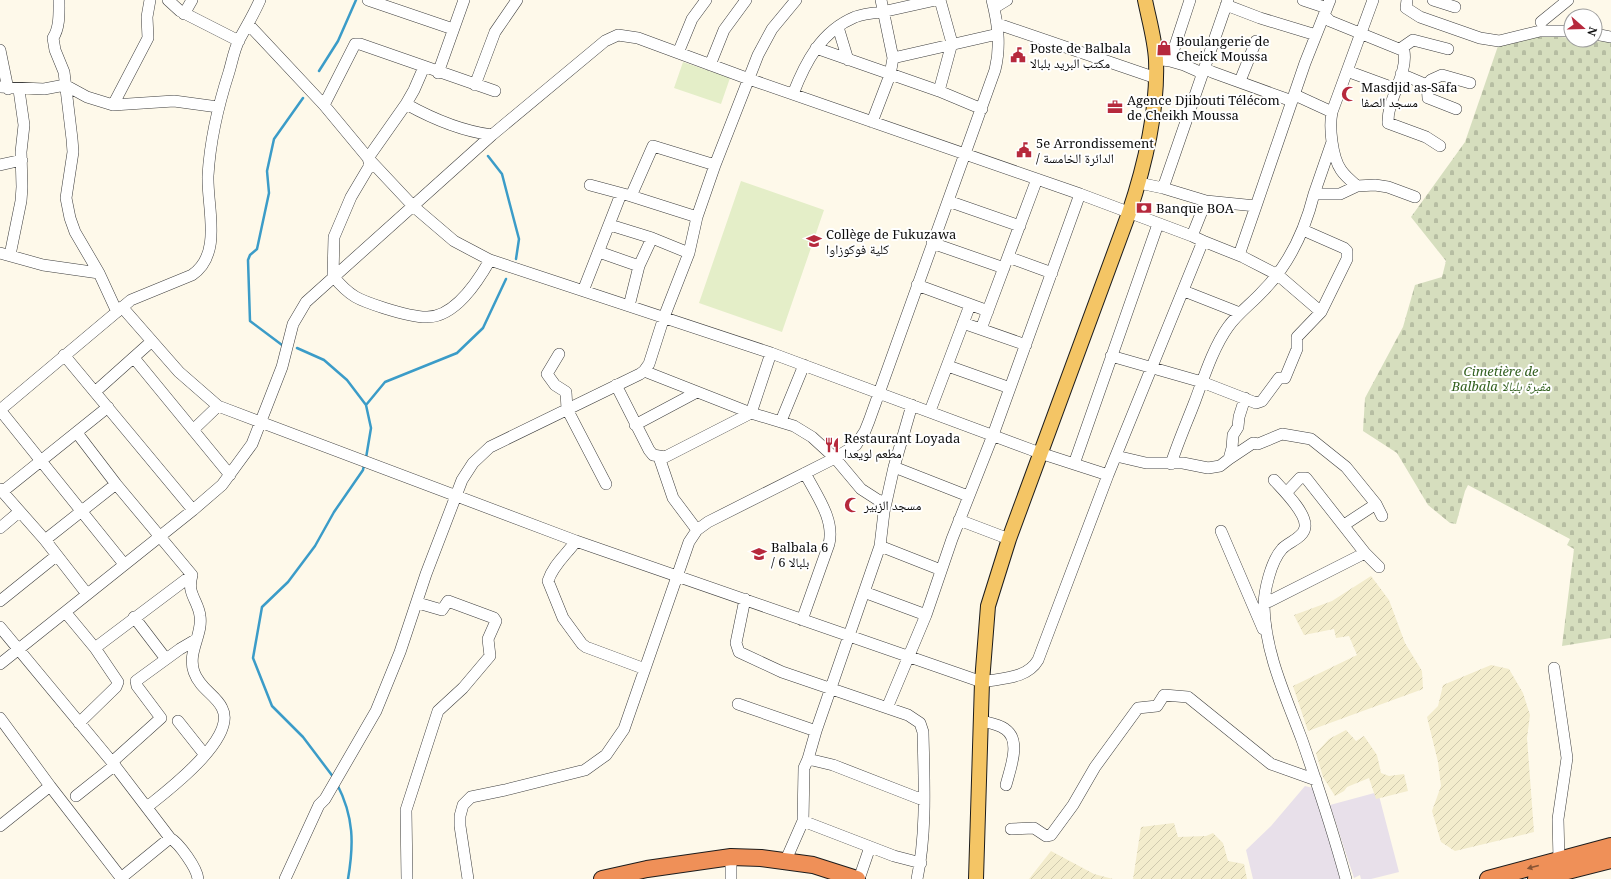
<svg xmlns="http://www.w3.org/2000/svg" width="1611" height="879" viewBox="0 0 1611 879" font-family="'Noto Serif','Noto Naskh Arabic',serif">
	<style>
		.industrial { fill: #e8e0ea }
		.farmland { fill: url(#farmland-furrows) }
		.cemetery { fill: url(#cemetery-stones) }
		.pitch { fill: #e4eec8 }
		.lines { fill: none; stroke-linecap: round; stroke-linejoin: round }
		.stream { stroke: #3b9cc8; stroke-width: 2.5 }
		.minor-casing { stroke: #3e3e3e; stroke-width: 12 }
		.major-casing { stroke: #1c1c1c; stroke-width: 16 }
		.highway-casing { stroke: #1c1c1c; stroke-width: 18 }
		.minor { stroke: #fff; stroke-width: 11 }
		.major { stroke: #f4c565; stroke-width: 14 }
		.highway { stroke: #ef9058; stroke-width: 16 }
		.oneway { fill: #885435 }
		.labels { text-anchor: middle; stroke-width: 4; stroke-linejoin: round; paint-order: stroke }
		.poi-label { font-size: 13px; fill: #0b0b0b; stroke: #fff; text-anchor: start }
		.park-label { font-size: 13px; font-style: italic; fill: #32601f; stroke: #fff }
	</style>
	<defs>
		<pattern id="farmland-furrows" width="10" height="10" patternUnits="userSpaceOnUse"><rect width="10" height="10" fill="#f3eccc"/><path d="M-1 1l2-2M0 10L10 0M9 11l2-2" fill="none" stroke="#cfc9ae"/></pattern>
		<pattern id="cemetery-stones" width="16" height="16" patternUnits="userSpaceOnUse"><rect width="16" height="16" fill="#d6debe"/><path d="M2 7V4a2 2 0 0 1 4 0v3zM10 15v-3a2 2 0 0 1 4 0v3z" fill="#b6bda2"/></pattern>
	</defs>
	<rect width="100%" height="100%" fill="#fef9ea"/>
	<path class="industrial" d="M1305 786 1313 788 1341 879H1253L1246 850 1271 826Z
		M1378 792 1399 872 1371 879H1361L1360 875 1354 878 1330 805Z"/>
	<path class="farmland" d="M1371 576 1389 600 1405 643 1422 671 1423 689 1308 731 1293 686 1357 655 1349 636 1336 638 1334 629 1304 635 1294 615 1332 601Z
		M1491 665 1509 669 1523 693 1530 715 1527 738 1534 832 1455 851 1441 842 1432 811 1441 786 1438 762 1427 717 1438 706 1443 685Z
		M1346 730 1356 741 1364 736 1377 755 1381 773 1389 776 1404 774 1408 791 1376 799 1369 778 1347 787 1344 791 1335 796 1323 777 1316 753 1329 739Z
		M1174 823 1178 837 1206 836 1213 833 1223 843 1228 861 1244 864 1247 879H1133L1141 827Z
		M1051 851 1094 874 1113 879H1029Z"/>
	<path class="cemetery" d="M1521 33 1571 38V40L1611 42V638L1562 646 1574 549 1567 545 1570 539 1468 485 1465 491 1456 524 1450 523 1428 505 1397 453 1363 431 1365 398 1403 327 1415 285 1442 277 1446 261 1411 217 1465 142 1498 46Z"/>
	<path class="pitch" d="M683 62 730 78 721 104 674 88Z
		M741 181 824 210 782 332 699 303Z"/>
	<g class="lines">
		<path class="stream" d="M319 71 338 41 356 0
			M488 156 502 174 509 201 519 239 516 259
			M282 345 250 321 248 260 250 255 257 249 269 193 267 171 274 139 303 98
			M297 348 324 360 347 380 366 405 371 428 366 458
			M366 405 385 382 457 353 483 328 506 279
			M334 778 303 737 272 706 253 658 262 607 288 582 315 546 334 512 363 470 364 465
			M337 784C354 817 354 844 348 879"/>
		<g class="minor-casing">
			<path id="minor" d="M59 0C59 13 60 27 53 38L55 50 64 72 72 139 73 152 66 198 70 218 75 232 99 273 117 312
				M168 0 180 11 239 41
				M368 0 453 29
				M1303 0 1327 8
				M1407 0 1406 8 1420 17 1480 38 1499 41 1540 31H1571
				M1433 0 1455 7
				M1226 5 1260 18 1316 35
				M994 8 1007 0
				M184 14 192 0
				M1324 15 1330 21 1404 51C1408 75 1387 99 1388 123L1426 137 1440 146
				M1541 22 1568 0
				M998 24 1156 78
				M249 25 324 105 368 158 413 206 454 241 490 260 771 353 1040 453 1108 475
				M838 27 848 60
				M1595 34 1611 37
				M816 48 939 91 982 109
				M1400 49 1413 40 1448 49
				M0 50 8 89
				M678 53 692 19 706 0
				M893 58 998 34
				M1163 60 1170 61 1172 55 1190 0
				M1170 61 1184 65 1202 73 1208 70 1212 72 1292 101
				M710 65 724 30 746 0
				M424 67 414 90 406 104 368 158 370 165 351 197 334 237 333 276C350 297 359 300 384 308 397 312 413 317 426 317 455 318 478 281 490 260
				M1347 71 1396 89
				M438 73 464 0
				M1401 74 1427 85 1431 80 1442 75 1470 83
				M1240 81 1256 41
				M475 85 495 32 517 0
				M1427 85 1428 98 1456 109
				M0 87 44 89 65 85 87 97 113 105 174 101 218 107
				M939 91 952 43 940 0
				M793 94C805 63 821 31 855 17 863 14 873 13 882 12 900 8 918 4 936 0
				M1295 95 1332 112C1329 127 1332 157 1341 170 1345 176 1351 181 1357 186
				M406 104C433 119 461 131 492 135
				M113 105 148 38 147 17 150 0
				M324 105 355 44H360L495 91
				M1332 112 1373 0
				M872 122 890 75 893 58 881 0
				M0 165 22 160
				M1139 183 1163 188
				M590 185 631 196 697 217
				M1314 194 1332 142
				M631 196 653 146 715 165
				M948 201 1020 226
				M1206 201 1163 188 1228 0
				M610 225 652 238 689 253
				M1203 241 1243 257 1278 275 1321 312
				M932 243 1004 268
				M599 252 639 266
				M0 253 43 265 99 273
				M10 255 21 201 22 187 21 152 24 125 19 90
				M1239 255 1256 206
				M1008 257 1052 273
				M917 285 988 311
				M583 291 621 194
				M1184 291 1240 313
				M629 306 639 266 652 238
				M122 307 179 372 218 406 576 541 982 682C1002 678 1027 679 1038 660L1108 475 1203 241 1192 236
				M963 323 1026 345
				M981 329 1037 179
				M559 354 547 374 555 385 566 392 567 409 606 484
				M64 355 193 510
				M1111 356 1202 382 1256 403 1262 401 1279 378H1285L1297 349V337L1321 312 1347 259V251L1344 248 1303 230
				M134 358 230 475
				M948 366 1010 388
				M644 371 751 413 794 426 812 437 835 458 861 489 878 500 886 502
				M616 385 649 450 653 455 665 457 751 413 771 353
				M96 391 152 341
				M0 410 131 300 192 275C223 254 207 208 208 176 210 140 218 106 229 72 232 62 234 50 239 40 246 27 254 14 260 0
				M0 410 124 564
				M930 411 970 305
				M781 421 804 365
				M635 425 697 392
				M193 430 218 406
				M77 433 116 484 192 575C191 579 190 586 191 590 193 599 199 606 200 616 203 635 187 652 194 672 200 689 216 695 222 708 238 738 167 791 147 807
				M1116 456 1146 463H1183L1208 468 1220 466 1229 459 1232 448 1233 435 1238 427 1239 417 1245 398
				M659 457 673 498 697 530
				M1229 459 1253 443 1258 444 1282 434 1311 439 1346 467 1376 504 1382 516
				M1074 464 1158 224
				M1171 464C1178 442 1187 422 1195 401 1204 377 1213 348 1228 327 1238 313 1251 304 1262 292 1288 266 1305 230 1314 194H1340L1357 186 1375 185 1388 187 1415 197
				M894 467 968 496
				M1274 480C1283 490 1307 513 1305 527 1304 538 1288 542 1282 549 1271 561 1264 591 1264 606 1265 653 1286 697 1302 740 1318 786 1333 832 1346 879
				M0 489 45 540 87 594
				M2 492 108 407
				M1286 493 1300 478H1306L1365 553 1379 567
				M959 520 1009 539
				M1344 525 1376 504
				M0 528 19 512
				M1221 531 1263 629
				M45 540 116 484
				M576 541C567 554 553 565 548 581L563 618 582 644 586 647 645 669
				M880 546 941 570
				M864 592 926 615
				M745 599 736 643 739 652 782 672 908 715 920 723 923 732C924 780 927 832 917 879
				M0 601 56 556
				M1264 604 1365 553
				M66 613 95 648 118 682 116 687 79 723
				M134 617 166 659
				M802 620 829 544C835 519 816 495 805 473
				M0 627 112 762 170 838C179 843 197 868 198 879
				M95 648 192 575
				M0 664 193 510 222 485 252 444 282 367 293 324 306 302 492 135 605 41 618 35 638 38 749 79 1080 194 1192 236 1206 201 1256 206 1305 63 1330 0
				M1554 668 1567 758 1558 819 1559 860
				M738 704 816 731
				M887 708 926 615 952 539 993 435 1080 194
				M0 718 50 786 0 826
				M178 721 205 755
				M981 721C989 723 998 724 1005 729 1022 740 1010 769 1006 785
				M808 759 833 765 923 800
				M112 762 161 718 137 686 136 681 180 649 197 639
				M50 786 122 879
				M76 796 115 765
				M803 821 894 856 921 863
				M1011 829 1034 828 1046 836 1051 835 1073 805 1095 767 1138 708 1157 706 1164 695 1188 697 1271 764 1316 780
				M785 862 803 821 804 768 808 759 816 731 880 546 884 512 894 467 912 405
				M121 878 170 838
				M285 879 319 805 325 799 376 711 400 652 426 574 462 480 473 463 490 447 640 374 644 371 649 364 664 317 689 253 697 217 715 165 758 55 772 29 796 0
				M407 879 406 810 438 711 463 688 490 656 488 639 496 621 494 618 448 601 442 610 418 603
				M468 879 460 826V816L463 805 471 797 505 790 585 770 606 755 624 729 689 542 697 530 708 522 835 458 856 445 865 431 869 421 995 70C1001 46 998 24 992 0
				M731 879V857
				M859 879 870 847"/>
		</g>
		<g class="major-casing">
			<path id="major" d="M976 879 982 682 988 606 1009 539 1129 213C1145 165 1158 112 1156 60 1155 40 1149 20 1145 0"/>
		</g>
		<g class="highway-casing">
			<path id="highway" d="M602 879 647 869 731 857 761 858 813 865 857 879
				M1488 879 1611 846
				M1536 879 1611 860"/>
		</g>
		<use href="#minor" class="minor"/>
		<use href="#major" class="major"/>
		<use href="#highway" class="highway"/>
	</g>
	<defs><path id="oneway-solid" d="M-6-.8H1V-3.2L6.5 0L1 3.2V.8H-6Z"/></defs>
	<use class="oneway" href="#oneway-solid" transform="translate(1533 867) rotate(165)"/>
	<defs>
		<g id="shop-bare" transform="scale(1.2)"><path d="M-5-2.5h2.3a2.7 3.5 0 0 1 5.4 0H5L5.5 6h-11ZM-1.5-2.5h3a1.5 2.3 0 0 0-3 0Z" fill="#b6293c" stroke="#fff" stroke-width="2.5" paint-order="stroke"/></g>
		<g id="civic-bare" transform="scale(1.2)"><path d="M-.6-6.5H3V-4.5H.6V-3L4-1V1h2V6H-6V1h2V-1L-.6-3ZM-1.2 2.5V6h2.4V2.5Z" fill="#b6293c" stroke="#fff" stroke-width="2.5" paint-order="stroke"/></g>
		<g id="mosque-bare" transform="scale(1.2)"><path d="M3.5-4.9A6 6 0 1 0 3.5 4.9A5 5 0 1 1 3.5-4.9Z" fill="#b6293c" stroke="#fff" stroke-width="2.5" paint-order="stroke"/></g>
		<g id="office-bare" transform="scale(1.2)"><path d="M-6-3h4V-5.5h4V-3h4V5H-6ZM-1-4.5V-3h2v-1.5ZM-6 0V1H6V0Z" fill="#b6293c" stroke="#fff" stroke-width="2.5" paint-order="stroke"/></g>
		<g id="bank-bare" transform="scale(1.2)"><path d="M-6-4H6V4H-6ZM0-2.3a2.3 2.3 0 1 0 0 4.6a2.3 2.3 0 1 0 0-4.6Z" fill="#b6293c" stroke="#fff" stroke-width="2.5" paint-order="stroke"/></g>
		<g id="school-bare" transform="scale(1.2)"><path d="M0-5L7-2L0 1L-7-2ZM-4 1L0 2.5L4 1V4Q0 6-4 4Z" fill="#b6293c" stroke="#fff" stroke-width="2.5" paint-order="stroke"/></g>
		<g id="restaurant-bare" transform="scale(1.2)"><path d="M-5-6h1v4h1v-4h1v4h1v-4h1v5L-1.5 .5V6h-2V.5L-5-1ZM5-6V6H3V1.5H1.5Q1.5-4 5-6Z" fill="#b6293c" stroke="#fff" stroke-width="2.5" paint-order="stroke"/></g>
	</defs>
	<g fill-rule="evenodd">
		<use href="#shop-bare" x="1164" y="48"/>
		<use href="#civic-bare" x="1018" y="55"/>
		<use href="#mosque-bare" x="1349" y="94"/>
		<use href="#office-bare" x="1115" y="107"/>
		<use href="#civic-bare" x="1024" y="150"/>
		<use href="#bank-bare" x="1144" y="208"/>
		<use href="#school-bare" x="814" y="241"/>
		<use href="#restaurant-bare" x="832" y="445"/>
		<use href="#mosque-bare" x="852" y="505"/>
		<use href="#school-bare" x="759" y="554"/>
	</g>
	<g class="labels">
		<g class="poi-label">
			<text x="1176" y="46">Boulangerie de<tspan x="1176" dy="15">Cheick Moussa</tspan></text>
			<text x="1030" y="53">Poste de Balbala<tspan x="1030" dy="15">مكتب البريد بلبالا</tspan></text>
			<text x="1361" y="92">Masdjid as-Safa<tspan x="1361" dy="15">مسجد الصفا</tspan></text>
			<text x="1127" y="105">Agence Djibouti Télécom<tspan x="1127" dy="15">de Cheikh Moussa</tspan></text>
			<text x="1036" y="148">5e Arrondissement<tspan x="1036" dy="15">/ الدائرة الخامسة</tspan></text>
			<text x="1156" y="213">Banque BOA</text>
			<text x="826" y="239">Collège de Fukuzawa<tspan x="826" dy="15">كلية فوكوزاوا</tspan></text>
			<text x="844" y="443">Restaurant Loyada<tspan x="844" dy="15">مطعم لويعدا</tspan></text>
			<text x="864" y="510">مسجد الزبير</text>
			<text x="771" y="552">Balbala 6<tspan x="771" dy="15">/ بلبالا 6</tspan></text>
		</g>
		<g class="park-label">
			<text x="1501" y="376">Cimetière de<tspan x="1501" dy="15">Balbala مقبرة بلبالا</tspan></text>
		</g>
	</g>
	<g transform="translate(1583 28) rotate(110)"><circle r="19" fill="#ffffff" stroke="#9d9d9d"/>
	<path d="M0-3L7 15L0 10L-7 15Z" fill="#b6293c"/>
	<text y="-6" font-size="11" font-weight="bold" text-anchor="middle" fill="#0b0b0b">N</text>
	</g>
</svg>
